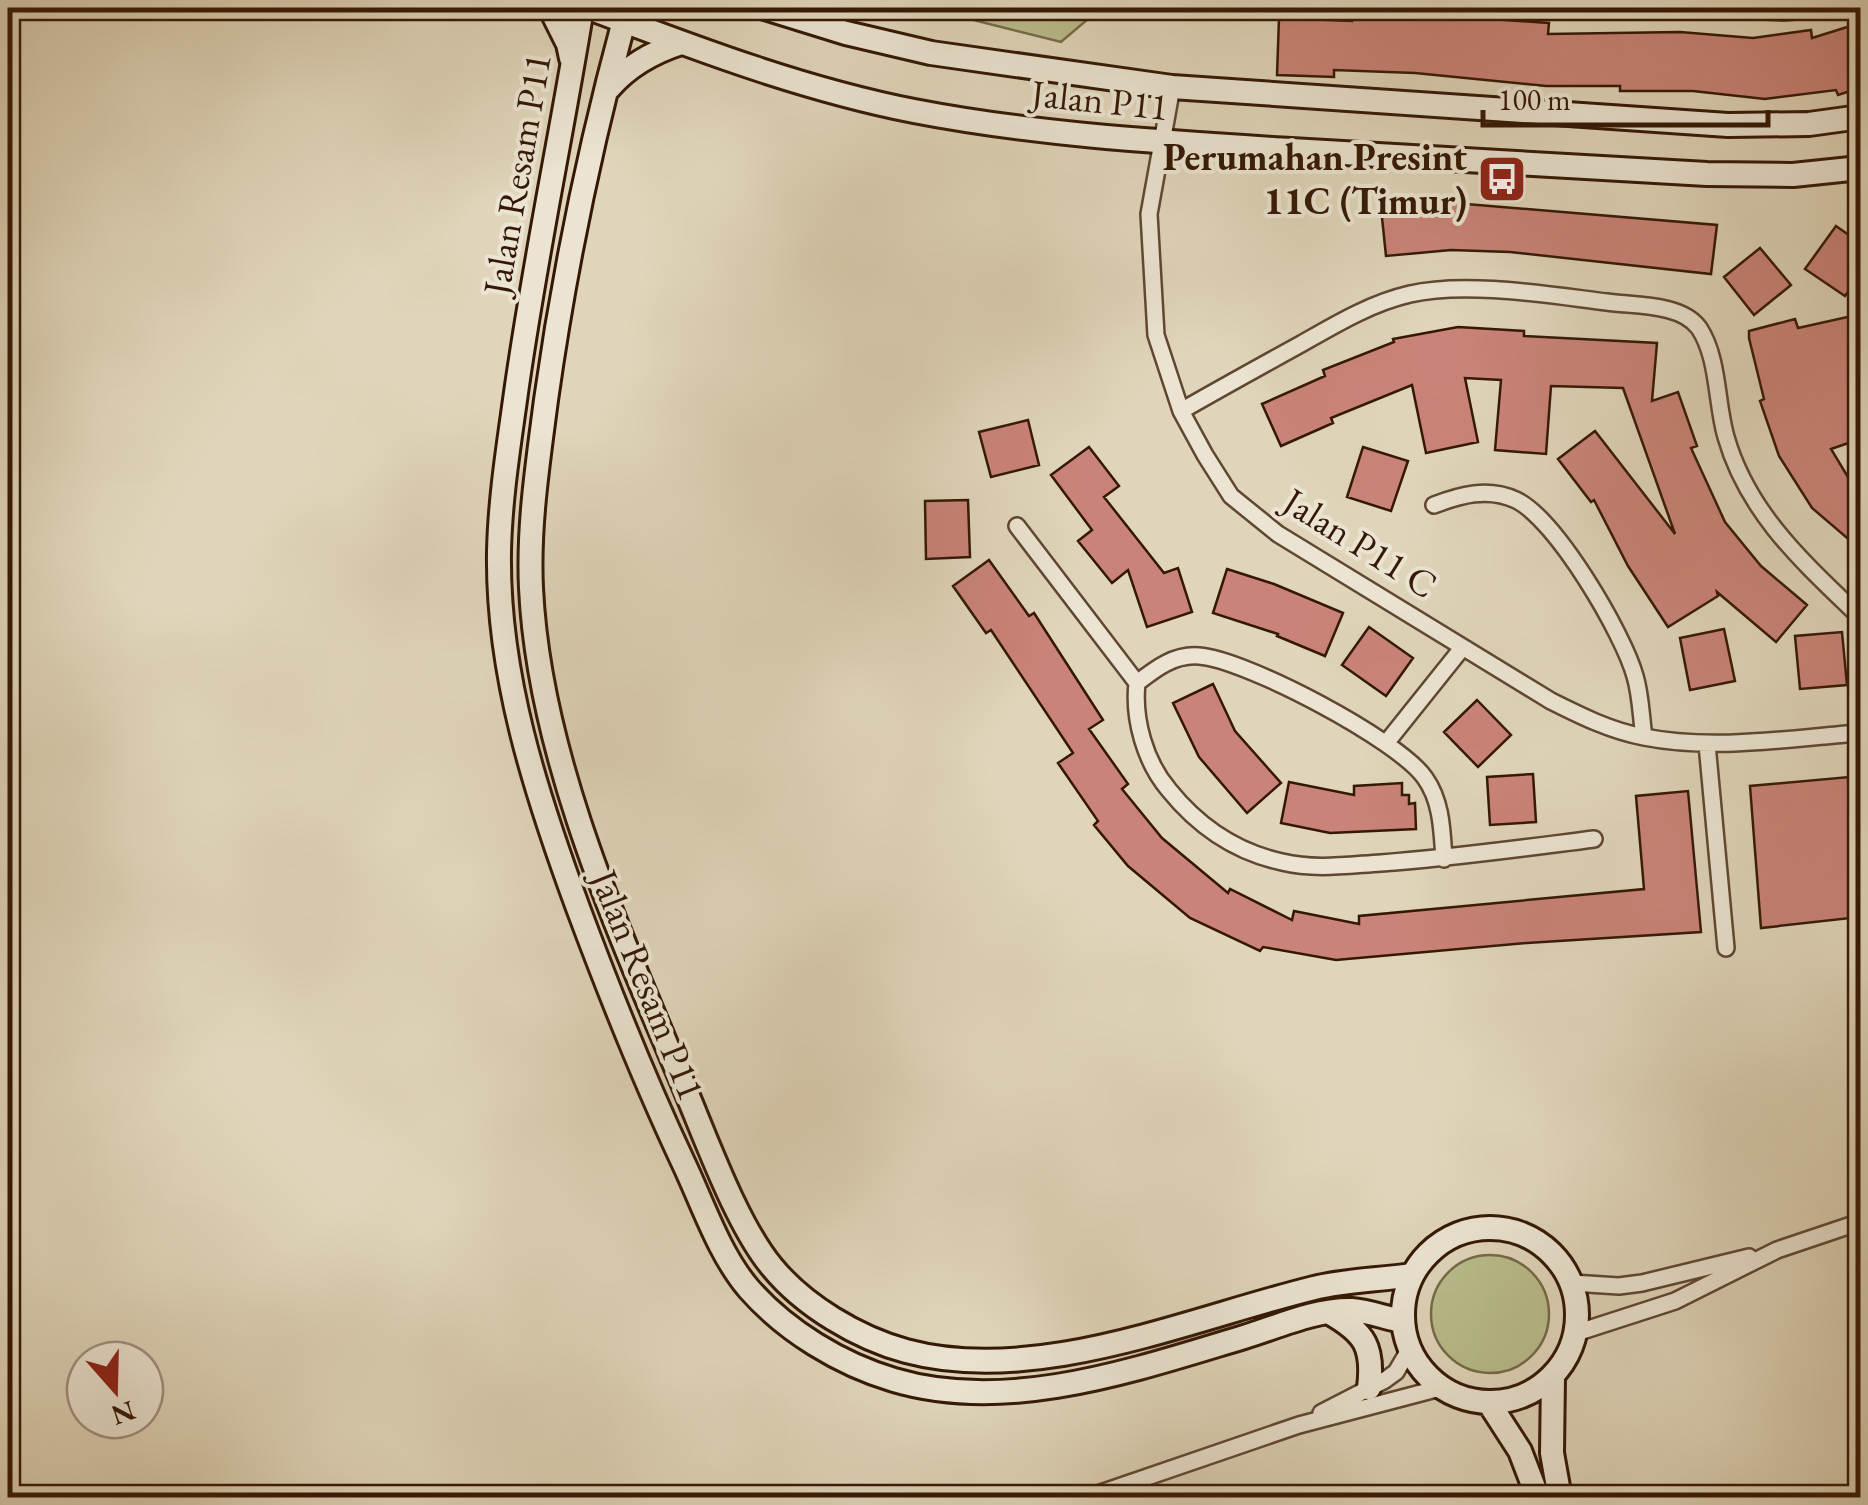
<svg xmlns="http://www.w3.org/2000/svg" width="1868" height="1505" viewBox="0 0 1868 1505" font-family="'EB Garamond',serif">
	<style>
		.green { fill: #b8bc8b; stroke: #766a48; stroke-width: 2.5 }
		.building { fill: #ca8378; stroke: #341805; stroke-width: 2.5 }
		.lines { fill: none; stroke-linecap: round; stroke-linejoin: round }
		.street-casing { stroke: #5f4732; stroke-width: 20 }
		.secondary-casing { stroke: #341805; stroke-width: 28 }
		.street { stroke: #ebe4d2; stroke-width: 15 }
		.secondary { stroke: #ebe4d2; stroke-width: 22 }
		.labels { text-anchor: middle; stroke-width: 8; stroke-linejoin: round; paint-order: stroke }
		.street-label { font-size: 38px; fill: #341805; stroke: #ebe4d2 }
		.poi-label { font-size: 38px; font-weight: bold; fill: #341805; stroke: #ebe4d2; text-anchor: end }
	</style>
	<rect width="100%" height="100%" fill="#e0d5ba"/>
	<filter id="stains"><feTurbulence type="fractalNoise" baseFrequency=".002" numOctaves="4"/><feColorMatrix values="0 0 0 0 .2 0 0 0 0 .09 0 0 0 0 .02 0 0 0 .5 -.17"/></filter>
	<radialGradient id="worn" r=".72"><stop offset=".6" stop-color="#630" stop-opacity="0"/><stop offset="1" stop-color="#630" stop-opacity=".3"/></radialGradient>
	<path class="green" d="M926 8H1101L1061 42Z
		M1431 1314a59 59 0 1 1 118 0a59 59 0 1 1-118 0Z"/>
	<path class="building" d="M1352 14 1419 17V14L1549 23 1548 34 1680 32 1753 38 1811 30 1812 38 1860 23V88L1838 95 1836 90 1765 99 1693 91H1620V86H1546L1415 73 1334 70V77L1277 75 1279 18 1352 21Z
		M1442 202 1717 225 1711 274 1510 252 1451 250 1386 256 1381 208Z
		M1836 226 1860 243V275L1845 296 1805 269Z
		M1760 248 1791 285 1754 315 1724 277Z
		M1852 316H1858L1860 327V439L1831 449 1860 497V549L1812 508 1779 456 1760 401 1764 399 1749 338V331L1795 319 1798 328Z
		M1458 327 1524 331V336L1657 343 1652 401 1678 392 1697 446 1691 448 1725 522 1761 566 1807 605 1776 642 1717 592 1718 596 1668 627 1628 566 1594 500 1591 502 1558 459 1595 431 1675 534 1623 388 1551 386 1546 454 1495 450 1501 380 1465 378 1478 442 1426 453 1412 385 1331 418 1333 423 1281 446 1262 404 1325 376 1323 370 1394 342 1393 339Z
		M1028 420 1039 465 991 477 979 432Z
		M1089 447 1119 486 1104 497 1164 573 1178 568 1192 612 1147 627 1128 570 1112 583 1078 541 1092 530 1051 475Z
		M1363 447 1408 461 1391 511 1347 497Z
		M968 500 970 557 926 559 925 501Z
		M989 560 1029 616 1034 613 1103 720 1089 729 1128 784 1122 789 1162 838 1228 893 1230 889 1292 920 1294 911 1359 924V916L1644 889 1636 796 1688 791 1701 932 1527 943 1336 960 1263 947 1260 951 1190 918 1128 866 1094 825 1098 821 1058 763 1073 753 991 630 986 633 953 586Z
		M1227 569 1274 584 1343 613 1325 656 1277 636 1278 634 1213 613Z
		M1369 627 1413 658 1386 696 1342 665Z
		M1724 629 1735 681 1690 690 1680 638Z
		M1842 632 1847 685 1800 689 1795 636Z
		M1213 684 1235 731 1281 783 1247 813 1199 757 1173 703Z
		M1477 700 1511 735 1478 767 1444 732Z
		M1533 774 1536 822 1490 825 1487 777Z
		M1860 776V917L1761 928 1750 786Z
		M1289 782 1354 795V786L1402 783V795H1409V804L1415 803 1416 829 1330 833 1281 823Z"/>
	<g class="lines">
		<g class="street-casing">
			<path id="street" d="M1703 8 1784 12 1827 8
				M1172 87 1149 214 1156 335 1181 411 1205 455 1231 496 1278 534 1551 701C1581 716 1611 731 1644 737 1715 751 1790 738 1860 733
				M1181 411C1221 388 1261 366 1301 344 1336 324 1371 303 1410 294 1466 281 1549 295 1607 302 1634 306 1681 303 1699 328 1719 358 1716 403 1726 437 1748 514 1805 564 1860 617
				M1434 505C1460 495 1488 487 1516 500 1556 519 1623 633 1635 676 1641 696 1641 717 1644 737
				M1017 526 1137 683
				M1387 742 1463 647
				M1707 744 1726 948
				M1444 859C1442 831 1442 802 1425 778 1399 740 1245 659 1199 656 1174 654 1155 669 1137 683 1133 719 1145 762 1169 790 1198 826 1236 852 1282 862 1315 870 1348 865 1381 863 1452 858 1523 848 1594 839
				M1572 1283 1619 1286 1642 1283 1749 1257
				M1576 1333 1675 1301 1777 1250 1860 1222
				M1321 1413 1385 1380 1396 1372 1409 1350
				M1086 1498 1299 1425 1440 1388"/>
		</g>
		<g class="secondary-casing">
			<path id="secondary" d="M550 8 568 44 571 58
				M582 8C561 138 533 268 515 400 508 450 500 501 499 552 497 674 536 794 578 908 610 994 644 1079 683 1162 703 1204 719 1254 749 1289 786 1331 840 1364 894 1380 1008 1414 1134 1370 1244 1337 1277 1327 1316 1309 1352 1310 1368 1311 1386 1318 1402 1321
				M589 8C695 48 802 89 914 111 1038 135 1165 142 1291 150 1429 158 1568 166 1707 174L1793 175 1860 168
				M623 8 624 21C590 146 564 272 546 400 538 462 528 526 531 588 539 758 620 934 685 1089 707 1141 737 1225 772 1267 804 1306 858 1338 906 1351 1036 1386 1188 1319 1314 1288 1346 1280 1379 1280 1412 1275
				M765 8 846 33 931 53 1172 87 1728 125 1809 124 1860 117
				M609 88C629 65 653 52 681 43
				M1403 1315a87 87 0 1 1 174 0a87 87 0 1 1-174 0Z
				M1330 1313C1365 1333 1374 1347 1369 1388
				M1553 1376 1552 1453 1560 1498
				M1489 1403 1520 1451 1538 1498"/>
		</g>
		<use href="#street" class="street"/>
		<use href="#secondary" class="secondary"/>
	</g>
	<defs>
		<g id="bus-square" transform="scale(2.5)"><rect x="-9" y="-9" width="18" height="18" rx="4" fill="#8f2418" stroke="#ebe4d2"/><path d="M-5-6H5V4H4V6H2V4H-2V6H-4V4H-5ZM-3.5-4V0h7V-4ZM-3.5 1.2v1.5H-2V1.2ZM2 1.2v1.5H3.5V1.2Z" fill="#fff"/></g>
	</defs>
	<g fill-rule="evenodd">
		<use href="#bus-square" x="1502" y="179"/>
	</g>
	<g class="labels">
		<g class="street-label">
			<text transform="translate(1100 100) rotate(6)" y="13">Jalan P11</text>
			<text transform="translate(517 174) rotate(-80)" y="13">Jalan Resam P11</text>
			<text transform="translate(1360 543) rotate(32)" y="13">Jalan P11 C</text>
			<text transform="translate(648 985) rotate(68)" y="13">Jalan Resam P11</text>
		</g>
		<g class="poi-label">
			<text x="1467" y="170">Perumahan Presint<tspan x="1467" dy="44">11C (Timur)</tspan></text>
		</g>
	</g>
	<rect width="1868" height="1505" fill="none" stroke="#e0d5ba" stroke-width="40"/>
	<rect x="10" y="10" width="1848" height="1485" fill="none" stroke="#341805" stroke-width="5"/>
	<rect x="20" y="20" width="1828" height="1465" fill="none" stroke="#341805" stroke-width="2.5"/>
	<g transform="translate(115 1390) rotate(160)"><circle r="48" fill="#ebe4d2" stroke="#a29280" stroke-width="2.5"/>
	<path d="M0-8L18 38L0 25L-18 38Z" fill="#8f2418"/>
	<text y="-15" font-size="28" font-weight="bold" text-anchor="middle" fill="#341805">N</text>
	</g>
	<path d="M1483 110v15h285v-15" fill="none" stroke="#341805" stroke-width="5"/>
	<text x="1498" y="110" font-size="30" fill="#341805" stroke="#ebe4d2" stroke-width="8" paint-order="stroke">100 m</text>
	<rect width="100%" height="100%" filter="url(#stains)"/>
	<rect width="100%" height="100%" fill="url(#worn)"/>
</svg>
